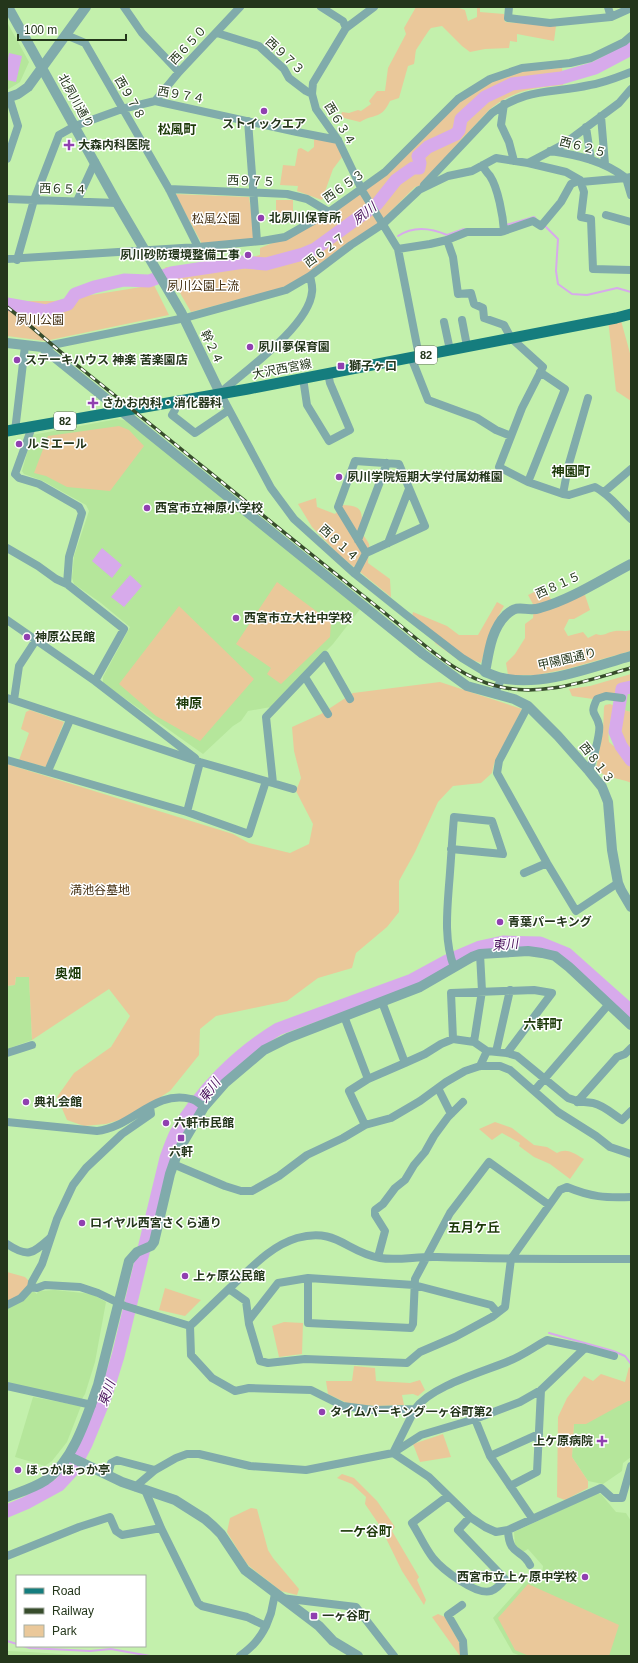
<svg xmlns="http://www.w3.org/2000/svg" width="638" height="1663" viewBox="0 0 638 1663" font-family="Helvetica,'Noto Sans JP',sans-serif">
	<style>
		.built { fill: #b5e69b }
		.green { fill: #eac89a }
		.water { fill: #d7aaeb }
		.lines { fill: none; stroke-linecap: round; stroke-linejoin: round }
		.stream { stroke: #d7aaeb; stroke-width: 2 }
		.river { stroke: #d7aaeb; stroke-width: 13 }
		.minor { stroke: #80abab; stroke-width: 8 }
		.tertiary { stroke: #80abab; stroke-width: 10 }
		.primary { stroke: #157d7e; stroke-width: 11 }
		.rail-casing { stroke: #374c2c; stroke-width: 3.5 }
		.rail { stroke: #fff; stroke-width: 2; stroke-dasharray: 6; stroke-linecap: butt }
		.poi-dot { fill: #9040b0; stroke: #fff; stroke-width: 1.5 }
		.labels { text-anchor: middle; stroke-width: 3; stroke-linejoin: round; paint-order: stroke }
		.shield { fill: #fff; stroke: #66725f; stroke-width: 1 }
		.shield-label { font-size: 11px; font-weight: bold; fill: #24361b }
		.street-label { font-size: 12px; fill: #24361b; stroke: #fff }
		.poi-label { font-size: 12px; font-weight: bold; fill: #24361b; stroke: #fff; text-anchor: start }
		.park-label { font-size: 12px; fill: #432f11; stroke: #fff }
		.neighbourhood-label { font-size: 13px; font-weight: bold; fill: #1d3a09; stroke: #fff }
		.water-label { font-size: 13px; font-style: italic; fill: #49115d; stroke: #fff }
	</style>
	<rect width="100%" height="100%" fill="#c3f0ac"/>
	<path class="built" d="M7 22 29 62 20 82 7 90Z
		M117 419 128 421 361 608 333 644 271 707 248 711 241 721 233 726 203 754 103 683V677L130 627 101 603 74 584 72 578 74 556 89 511 86 505 43 481 24 474 22 471 32 435Z
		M631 688V712L624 710 625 690Z
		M29 976 32 1040 7 1049V986L15 985 16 977Z
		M55 1290 92 1294 106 1302 95 1362 85 1394 82 1399 7 1383V1309L33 1291 37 1294 38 1291Z
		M33 1397 81 1406 67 1442 52 1461 45 1466 15 1457Z
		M628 1401H631V1457L623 1463 622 1471 603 1484 588 1481 572 1457 574 1423Z
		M598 1493 601 1494 616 1512 626 1513 631 1521V1656H521L513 1653 493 1618 526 1581 536 1585 542 1574 543 1566 528 1549 523 1552 515 1545 514 1532Z
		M7 1651 30 1652 89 1656H7Z"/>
	<path class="green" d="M416 7H456L465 10 468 21 477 17V7H480V12L504 14 505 22 556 26 554 41 517 34V42L510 41 509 48 485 49 470 52 462 46 442 26 431 28C428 31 417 49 416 50 415 55 415 59 414 64L408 66 399 98 390 101C381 120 375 113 360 122L340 117 342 112 349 113 358 110 361 111 371 104 369 101 377 91H385L388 68 406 34 404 28Z
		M562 68 563 85C533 88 513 90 489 110L419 186 415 187 378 224 307 274 282 288 191 312 165 267C179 269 192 265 206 261L211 263 243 259 260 255V248L285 238 385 174 460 101 491 82 524 71Z
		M314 138 336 142 342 157 333 169 322 200 297 191 298 186 280 185 283 165 295 166 298 149 301 148 308 152 314 147Z
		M175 194 249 197 255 239 202 244Z
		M276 200H293V219L272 220 271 211 276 210Z
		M154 285 169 315 45 341 7 336V301H54Z
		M620 317 631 357V401L616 391 608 319Z
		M119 426 129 430 144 446 110 491 67 487 46 476 34 473 48 436Z
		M316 498 317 507 335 514 343 505C367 506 360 514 363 532 363 537 367 539 369 544 370 549 368 557 368 563L390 579 391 597 339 555 312 527 298 504Z
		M277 582 331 622 330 637 281 684 267 674 271 668 236 644Z
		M544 587 550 598 560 605 584 592 590 610 574 619H569L564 629 568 636 583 632 588 638 596 634C604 637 607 632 615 631 621 630 624 632 631 630V651L567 669 537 675H508L506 663 515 654 525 638V624L533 618 534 606 528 595Z
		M497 602 504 606 491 629 481 663 472 660 460 661 435 643 432 632 412 617 413 612 447 626 459 635H478Z
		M179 606 254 679 200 741 156 716 119 684Z
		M631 674V688L624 690V696L593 699 572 696 569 689 590 686Z
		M440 682 522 709 494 764 492 773 481 783 453 786 438 802 415 852 399 881V912L387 927 356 953 352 968 318 978 287 1001 216 1016 200 1029 199 1055 170 1091 129 1117 106 1124 84 1126 67 1120 57 1097 74 1073 111 1047 130 1016 109 989 32 1040 29 977H16L15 985 7 986V764L233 834 249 843 290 853 309 844 313 824 296 791 301 778 294 751 292 727 321 714 353 693Z
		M610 704 615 706C611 718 607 729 609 742L631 761V783C621 778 602 778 596 768L603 731 604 707 605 705Z
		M30 710 64 722 46 767 19 760 29 733 21 729 26 712Z
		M624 710 631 712V750C617 736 622 728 624 710Z
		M495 1122 512 1128 534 1145 547 1147 557 1153C567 1147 575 1154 584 1159L570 1179 550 1164 534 1157 519 1146 520 1143 502 1133 492 1140 479 1129Z
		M7 1272 25 1277 30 1282 20 1297 7 1303Z
		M165 1288 201 1300 185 1316 159 1310Z
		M284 1322 303 1323 302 1354 279 1357 272 1326Z
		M354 1366 375 1368 376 1381 410 1383 420 1380 425 1390 418 1396 413 1394 402 1395 404 1405 377 1406 349 1404 328 1394 326 1381H352Z
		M629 1367 631 1369V1401H628L586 1424H574L572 1457 588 1481V1488L565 1500 557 1497 558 1417 567 1398 584 1376 593 1381 601 1374 625 1382Z
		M443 1434 451 1457 420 1462 413 1444Z
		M342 1474 354 1478 377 1501 395 1527 392 1531 419 1577 417 1580 426 1600 424 1605 402 1571 380 1526 365 1504 366 1497 352 1484 337 1478Z
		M251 1508 257 1509 268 1550 273 1558 299 1589 297 1595 281 1591 249 1566 244 1560 227 1532 230 1518Z
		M528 1584 619 1625 609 1656H529L515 1650 498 1618Z
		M438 1614 445 1617 460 1644V1656L432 1617Z"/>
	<path class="water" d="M9 53 22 56 16 82 7 80V63Z
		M102 548 122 565 112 578 92 561Z
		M130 575 142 586 124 607 111 597Z"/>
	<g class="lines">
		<path class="stream" d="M506 225 534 217 536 219
			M544 225 558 239 556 271 558 284 572 294 587 295 617 288 631 292
			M398 236C413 226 431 228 447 235L464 229
			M549 1333 613 1351 625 1356 631 1364
			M7 1641 17 1644
			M23 1646 30 1648 90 1651 111 1649 150 1656"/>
		<path class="river" d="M7 304 46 311 68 304 75 294 94 287 124 280 149 281 171 273 244 262 266 264 303 254 315 249 377 204 396 180 413 168H419L420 163 418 156 428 147 456 134 459 130 461 119 485 97 512 84 561 78 595 68 631 49
			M631 687 622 689 615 732 621 746 631 760
			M7 1511 26 1503 59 1485 72 1471 86 1444 105 1398 118 1356 166 1158C169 1150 172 1141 176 1133 200 1091 237 1054 278 1029L412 980 447 961 480 947 503 942 540 943 567 954 631 1011"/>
		<path class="minor" d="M124 7 142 33 179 72
			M321 7 343 21 346 28
			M374 7 346 28 313 83 312 94 316 109 338 140 363 192 398 249 419 356
			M509 7 508 18 550 23 611 17 631 8
			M608 7 611 17
			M217 33 259 46 284 69 289 78 306 91 312 94
			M66 35 85 43 169 189 198 247
			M155 101 179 72 240 7
			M504 104 501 125 509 142 514 161
			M601 116 605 164
			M248 121 257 241
			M586 127 591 160
			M550 151C578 155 604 161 626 178L631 177
			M7 159 18 126 9 97
			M528 163 566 172 580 180 584 192 581 217 591 219 593 269 631 270
			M581 182 626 178 631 195
			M424 185 492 113C528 87 550 94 590 85 604 83 618 77 631 72
			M169 189 287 194 307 199 329 212
			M7 199 117 203
			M77 201 95 162
			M606 215 631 222
			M504 231 533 221 541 226 561 202 571 184 580 180
			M447 240 453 257 458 294 471 293 474 304 483 308 484 318 504 325 511 338 543 367 522 408 499 467 528 482 565 389 540 372
			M398 249 430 244 447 240 467 232H500L504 231C503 216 498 188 490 176 487 172 484 170 483 165
			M7 259 198 247 262 241 285 237 329 212 385 172 458 99 490 79 522 68 570 63 591 58 624 42 631 36
			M17 260 34 200 59 135 75 126 122 109 155 101 297 132 338 140
			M310 276C311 281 313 287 312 292 309 326 245 371 220 393L271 488 294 519 355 574 405 614 462 658 485 672
			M462 320 467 346
			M444 322 450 350
			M42 347 185 318 286 290 310 276 351 245 383 224 419 190 448 176 472 171 496 158 528 163 564 144 619 103 631 89
			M411 357 428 400 477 418 496 430 511 436
			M303 378 307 405 329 441 350 430 330 383 328 373
			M588 398 568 467 563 494 569 495 595 487C609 494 620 509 631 519
			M174 401 175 410 172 415 195 433 229 410
			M32 427 15 474 19 478 39 484 79 507 82 513 69 557 67 584
			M15 431 25 346
			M528 482 563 494
			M604 492 631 469
			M358 540 387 463
			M388 543 409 489
			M7 548 38 566 56 579 67 584 124 629 95 681
			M355 574 366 553 425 526 399 464 355 461 338 507 366 553
			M7 620 95 681 195 758
			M305 677 328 714
			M494 694 502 678
			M7 698 200 762 266 781 249 834 187 812 7 760
			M14 700 19 666 36 640
			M528 706 499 761 497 773 547 863 576 911 618 883
			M48 771 70 720
			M589 771C592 764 601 732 599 725 596 711 589 716 597 699L606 696 622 698
			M269 782 293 789
			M273 783 266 717 325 655 350 699
			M187 812 200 762
			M451 849 503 854 492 821 454 817C452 839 451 862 449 885 447 912 444 941 454 967
			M524 873 547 863
			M480 954 482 991 474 1042 487 1051 480 1066
			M382 1002 405 1063 425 1054 441 1044 453 1039 474 1042
			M344 1016 368 1079 405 1063
			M453 1039 451 993 534 990 552 993 507 1053
			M487 1051 507 1053 517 1056 568 1098C580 1103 582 1101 593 1103 603 1105 613 1114 622 1120L631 1111
			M496 1052 510 990
			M7 1053 32 1045
			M438 1088 451 1114
			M534 1091 609 1004
			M577 1102 617 1057 625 1054 631 1048
			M7 1122 97 1131C131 1128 155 1089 191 1099 196 1100 200 1104 204 1107
			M365 1125 349 1091 368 1079
			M173 1164 225 1186 241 1191H252L279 1176 307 1155 343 1138 365 1125 391 1118 420 1101 446 1082 465 1071 480 1066H500L510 1070 558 1112 596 1136 610 1147 631 1154
			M7 1244C28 1258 32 1254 50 1238
			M378 1257 385 1231 375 1215V1210L383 1204 395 1188 405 1180 414 1165 425 1152 434 1136 448 1117 463 1102
			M308 1278V1323L411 1328 413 1324 415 1279 450 1213 489 1162 549 1205
			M31 1287 37 1288 45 1285 80 1287 98 1293 125 1306 190 1326C205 1312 219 1298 234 1284 253 1266 271 1246 297 1238 337 1227 346 1252 380 1258 398 1261 418 1256 437 1257 502 1259 566 1259 631 1259
			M229 1289 246 1301 249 1324 260 1361 268 1363 305 1359 407 1363 420 1352 455 1337 492 1317 505 1307 511 1259 560 1190 567 1187C591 1197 605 1198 631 1197
			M7 1305 21 1298 31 1287 32 1282 42 1264 57 1219 73 1185 86 1168 122 1134 151 1114 150 1107
			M249 1320 278 1283 308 1278 414 1285 491 1305 497 1312
			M190 1326 191 1355 212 1378 235 1391 249 1388 311 1390 343 1406 373 1410 415 1409
			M585 1348 614 1356
			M7 1386 92 1405
			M475 1419 490 1456 532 1518
			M393 1453 429 1477 470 1517 485 1527 496 1532 508 1530 601 1488 612 1498H622L631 1466
			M490 1456 539 1434
			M108 1475 111 1463 117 1460 155 1470
			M510 1486 537 1472 541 1390
			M135 1487 155 1470 176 1458 187 1454H199L250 1466 306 1470 393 1453 421 1435 475 1419 520 1402 541 1390 585 1348 547 1340C534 1347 522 1356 509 1361 483 1372 431 1386 415 1409L393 1453
			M145 1490 161 1528 198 1603 202 1606 247 1617 266 1626 271 1613 275 1594
			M448 1496 412 1523C419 1534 425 1548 433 1558 442 1569 476 1596 491 1591 497 1589 501 1584 505 1579L458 1530 470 1517
			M508 1530C509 1557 522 1548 530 1565
			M7 1556 79 1527 110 1517 116 1531 122 1535 161 1528
			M281 1598 356 1607 394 1656
			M462 1605 448 1615 463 1641 464 1656
			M240 1656C252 1647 259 1640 266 1626"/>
		<path class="tertiary" d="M8 7 117 203 181 312 220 393
			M7 98 18 94 28 87 86 7
			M7 343 42 347 423 654 467 686 514 699 528 706 558 736 589 771 602 787 608 802 612 850 618 883 621 890 631 907
			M631 564C602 579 572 599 540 608 526 613 520 602 506 615 491 630 489 652 485 672 490 674 496 677 502 678 542 687 592 667 631 656
			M68 1456 122 1482 175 1500 205 1519 213 1526 221 1534 245 1570 319 1626 333 1641 358 1656
			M7 1497C20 1492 34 1488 46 1480 74 1460 87 1416 98 1385L129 1261 137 1252 151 1246 154 1242 170 1174 178 1151 204 1107 225 1083 264 1050 288 1038 420 987 472 957 480 954 528 951 542 953 555 956 569 967 631 1025"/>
		<path class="primary" d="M7 431 248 389 616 318 631 314"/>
		<g class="rail-casing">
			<path id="rail" d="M7 307C28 323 47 341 68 358 165 435 260 514 356 590 375 605 394 620 413 636 439 657 464 678 497 686 542 698 588 680 631 668"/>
		</g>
		<use href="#rail" class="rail"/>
	</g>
	<g class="poi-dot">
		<circle cx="264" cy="111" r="4"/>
		<path d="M67 139h4v4h4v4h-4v4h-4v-4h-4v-4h4z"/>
		<circle cx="261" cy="218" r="4"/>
		<circle cx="248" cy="255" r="4"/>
		<circle cx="250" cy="347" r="4"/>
		<circle cx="17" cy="360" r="4"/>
		<rect x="337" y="362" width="8" height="8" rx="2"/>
		<path d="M91 397h4v4h4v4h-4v4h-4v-4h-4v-4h4z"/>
		<circle cx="19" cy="444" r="4"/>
		<circle cx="339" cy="477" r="4"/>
		<circle cx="147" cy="508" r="4"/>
		<circle cx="236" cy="618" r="4"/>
		<circle cx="27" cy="637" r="4"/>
		<circle cx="500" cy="922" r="4"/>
		<circle cx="26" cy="1102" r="4"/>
		<circle cx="166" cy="1123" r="4"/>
		<rect x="177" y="1134" width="8" height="8" rx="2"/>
		<circle cx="82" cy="1223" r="4"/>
		<circle cx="185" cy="1276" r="4"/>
		<circle cx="322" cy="1412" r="4"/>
		<path d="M600 1435h4v4h4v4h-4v4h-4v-4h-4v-4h4z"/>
		<circle cx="18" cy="1470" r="4"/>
		<circle cx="585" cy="1577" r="4"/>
		<rect x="310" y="1612" width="8" height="8" rx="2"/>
	</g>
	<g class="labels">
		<g class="shield">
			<rect x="415" y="346" width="22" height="18" rx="3"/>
			<rect x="54" y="412" width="22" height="18" rx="3"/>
		</g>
		<g class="shield-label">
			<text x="426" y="359">82</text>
			<text x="65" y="425">82</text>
		</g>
		<g class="street-label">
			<text transform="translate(188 45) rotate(-47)" y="4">西６５０</text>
			<text transform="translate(285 56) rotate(43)" y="4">西９７３</text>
			<text transform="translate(181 95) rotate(10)" y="4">西９７４</text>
			<text transform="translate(130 98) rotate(60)" y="4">西９７８</text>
			<text transform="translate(76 101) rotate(61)" y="4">北夙川通り</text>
			<text transform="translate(340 124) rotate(59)" y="4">西６３４</text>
			<text transform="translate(583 147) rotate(15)" y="4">西６２５</text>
			<text transform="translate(251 181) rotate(2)" y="4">西９７５</text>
			<text transform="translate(344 186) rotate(-35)" y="4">西６５３</text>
			<text transform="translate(63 189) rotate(2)" y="4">西６５４</text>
			<text transform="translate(325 250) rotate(-37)" y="4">西６２７</text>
			<text transform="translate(212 347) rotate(65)" y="4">幹２４</text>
			<text transform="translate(282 369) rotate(-11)" y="4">大沢西宮線</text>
			<text transform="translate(339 543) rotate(42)" y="4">西８１４</text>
			<text transform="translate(558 585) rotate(-24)" y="4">西８１５</text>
			<text transform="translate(567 659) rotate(-13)" y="4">甲陽園通り</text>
			<text transform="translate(597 763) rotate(52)" y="4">西８１３</text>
		</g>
		<g class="poi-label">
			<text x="264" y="128" text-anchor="middle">ストイックエア</text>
			<text x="78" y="149">大森内科医院</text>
			<text x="269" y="222">北夙川保育所</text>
			<text x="240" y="259" text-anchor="end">夙川砂防環境整備工事</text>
			<text x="258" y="351">夙川夢保育園</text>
			<text x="25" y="364">ステーキハウス 神楽 苦楽園店</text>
			<text x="349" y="370">獅子ヶ口</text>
			<text x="102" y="407">さかお内科・消化器科</text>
			<text x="27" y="448">ルミエール</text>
			<text x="347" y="481">夙川学院短期大学付属幼稚園</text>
			<text x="155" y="512">西宮市立神原小学校</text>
			<text x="244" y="622">西宮市立大社中学校</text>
			<text x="35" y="641">神原公民館</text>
			<text x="508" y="926">青葉パーキング</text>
			<text x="34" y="1106">典礼会館</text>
			<text x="174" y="1127">六軒市民館</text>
			<text x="181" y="1156" text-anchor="middle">六軒</text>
			<text x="90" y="1227">ロイヤル西宮さくら通り</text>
			<text x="193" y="1280">上ヶ原公民館</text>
			<text x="330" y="1416">タイムパーキング一ヶ谷町第2</text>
			<text x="593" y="1445" text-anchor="end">上ケ原病院</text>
			<text x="26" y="1474">ほっかほっか亭</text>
			<text x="577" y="1581" text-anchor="end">西宮市立上ヶ原中学校</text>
			<text x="322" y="1620">一ヶ谷町</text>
		</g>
		<g class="park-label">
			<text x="216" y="223">松風公園</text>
			<text x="203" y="290">夙川公園上流</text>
			<text x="40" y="324">夙川公園</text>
			<text x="100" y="894">満池谷墓地</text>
		</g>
		<g class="neighbourhood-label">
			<text x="177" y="134">松風町</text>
			<text x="571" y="476">神園町</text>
			<text x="189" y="708">神原</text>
			<text x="68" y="978">奥畑</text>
			<text x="543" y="1029">六軒町</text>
			<text x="474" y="1232">五月ケ丘</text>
			<text x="366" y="1536">一ケ谷町</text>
		</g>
		<g class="water-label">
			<text transform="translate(364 213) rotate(-38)" y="5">夙川</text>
			<text transform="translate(505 944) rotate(-5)" y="5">東川</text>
			<text transform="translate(209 1090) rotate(-53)" y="5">東川</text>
			<text transform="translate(106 1393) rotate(-70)" y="5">東川</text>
		</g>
	</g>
	<rect width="638" height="1663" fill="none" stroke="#24361b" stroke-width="16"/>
	<rect x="16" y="1575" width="130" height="72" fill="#ffffff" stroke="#a7afa4"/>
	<rect x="24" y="1588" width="20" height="6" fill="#157d7e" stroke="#a7afa4"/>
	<text x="52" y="1595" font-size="12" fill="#24361b">Road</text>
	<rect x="24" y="1608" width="20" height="6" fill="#374c2c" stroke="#a7afa4"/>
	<text x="52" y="1615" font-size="12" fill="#24361b">Railway</text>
	<rect x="24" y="1625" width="20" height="12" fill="#eac89a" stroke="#a7afa4"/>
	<text x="52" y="1635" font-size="12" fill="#24361b">Park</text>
	<path d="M18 34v6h108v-6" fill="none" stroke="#24361b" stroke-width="2"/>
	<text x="24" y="34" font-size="12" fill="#24361b" stroke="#ffffff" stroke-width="3" paint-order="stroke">100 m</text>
</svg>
